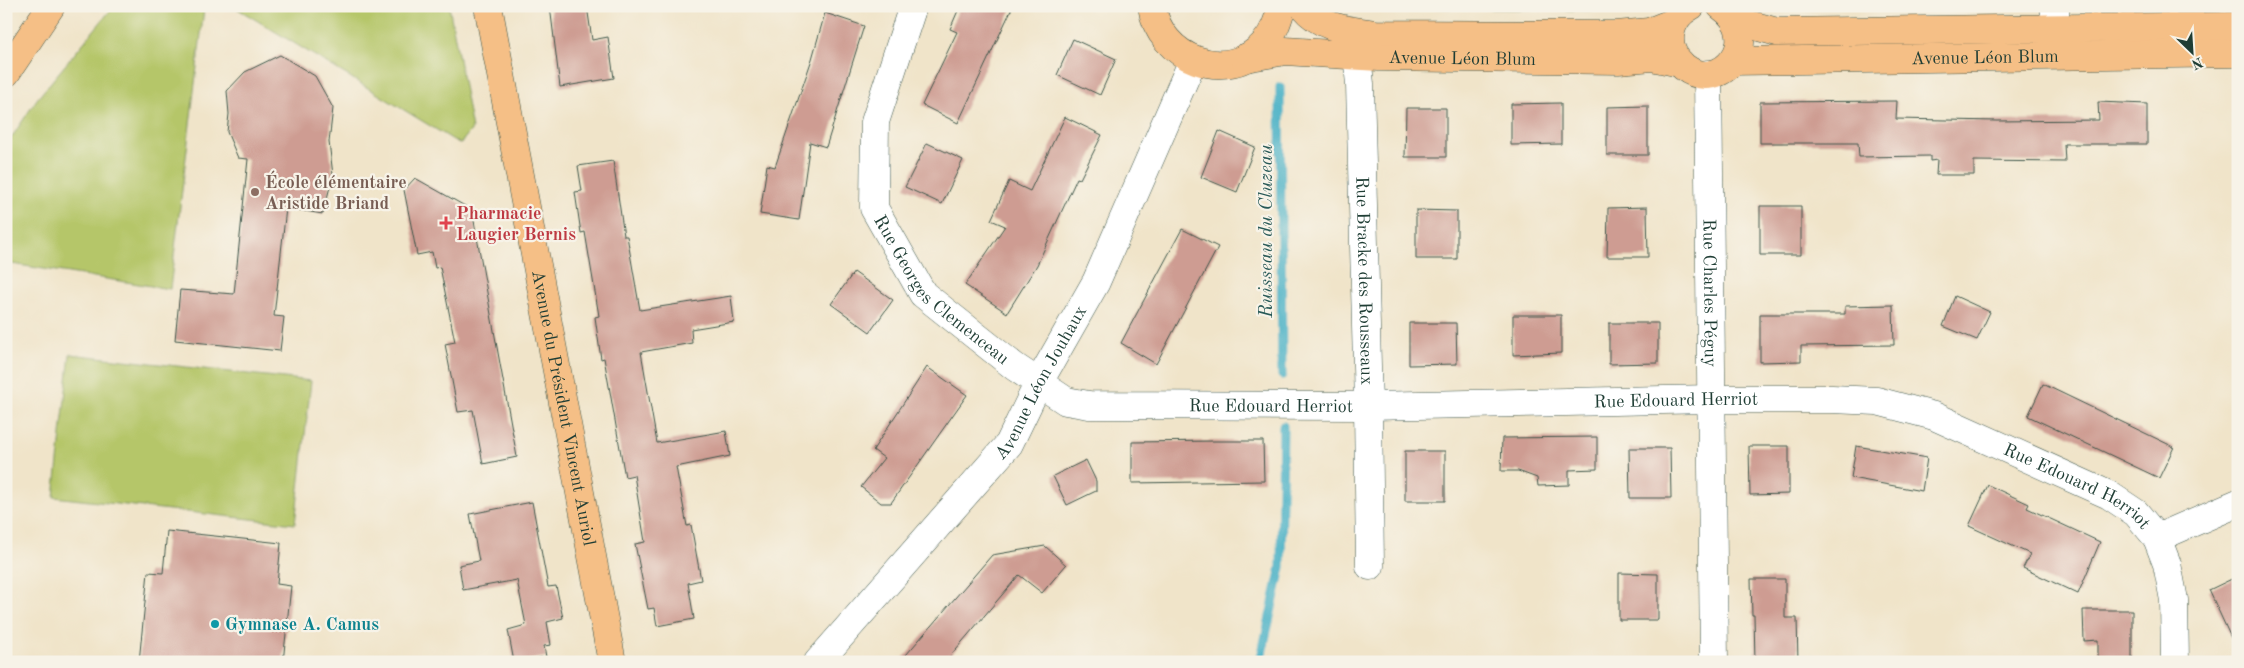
<svg xmlns="http://www.w3.org/2000/svg" width="2244" height="668" viewBox="0 0 2244 668" font-family="'Old Standard TT',serif">
	<style>
		.green { fill: #b5c669; stroke: #6a824e }
		.lines { fill: none; stroke-linecap: round; stroke-linejoin: round }
		.stream { stroke: #48b1c6; stroke-width: 9 }
		.building { fill: #ce9c92 }
		.minor-casing { stroke: #3e564a; stroke-width: 29 }
		.major-casing { stroke: #3e564a; stroke-width: 29 }
		.minor { stroke: #fff; stroke-width: 28 }
		.major { stroke: #f5bf86; stroke-width: 28 }
		.education-dot { fill: #8d6e63; stroke: #f7f3e8; stroke-width: 2 }
		.health-dot { fill: #e0444e; stroke: #f7f3e8; stroke-width: 2 }
		.culture-dot { fill: #0f9aa8; stroke: #f7f3e8; stroke-width: 2 }
		.labels { text-anchor: middle; stroke-width: 4.5; stroke-linejoin: round; paint-order: stroke }
		.street-label { font-size: 18px; fill: #1f3d34; stroke: #f7f3e8 }
		.education-label { font-size: 18px; font-weight: bold; fill: #785e54; stroke: #f7f3e8; text-anchor: start }
		.health-label { font-size: 18px; font-weight: bold; fill: #be3a42; stroke: #f7f3e8; text-anchor: start }
		.culture-label { font-size: 18px; font-weight: bold; fill: #0d838f; stroke: #f7f3e8; text-anchor: start }
		.water-label { font-size: 19px; font-style: italic; fill: #295a58; stroke: #f7f3e8 }
	</style>
	<rect width="100%" height="100%" fill="#f7f3e8"/>
	<filter id="ink" filterUnits="userSpaceOnUse"><feTurbulence type="fractalNoise" baseFrequency=".02" numOctaves="2"/><feDisplacementMap in="SourceGraphic" scale="10" xChannelSelector="R" yChannelSelector="G"/><feConvolveMatrix kernelMatrix="1 2 1 2 8 2 1 2 1" color-interpolation-filters="sRGB"/></filter>
	<filter id="wash" filterUnits="userSpaceOnUse"><feTurbulence type="fractalNoise" baseFrequency=".0096" numOctaves="4" result="noise"/><feDisplacementMap in="SourceGraphic" scale="20" xChannelSelector="R" yChannelSelector="G"/><feGaussianBlur stdDeviation="1.12" result="paint"/><feColorMatrix in="noise" values="0 0 0 0 0 0 0 0 0 0 0 0 0 0 0 0 0 1.4 0 .05"/><feComposite in="paint" operator="in"/></filter>
	<g filter="url(#wash)">
		<rect width="100%" height="100%" fill="#f0e4c9"/>
		<path class="green" d="M114 6H199L204 9 170 289 6 263V146L37 99Z
			M233 6H449L472 129 460 144Z
			M1382 6H1642L1634 11 1381 7Z
			M70 354 311 381 295 524 54 497Z"/>
		<g class="lines">
			<path class="stream" d="M1280 87 1282 375
				M1260 662 1281 567 1283 426"/>
		</g>
		<g id="blocks">
			<path class="building" d="M550 6H587L592 40 608 37 614 78 560 87Z
				M960 6H1013L958 123 922 105 957 32 950 29Z
				M825 13 864 26 826 147 810 142 799 220 760 214 767 165 775 167 812 59Z
				M1073 39 1116 59 1100 95 1057 75Z
				M280 55 315 76 333 108 329 142 333 175 323 214 286 208 274 316 284 317 280 351 175 340 180 290 234 294 248 159 238 158 227 132 229 114 227 91 245 72Z
				M1897 101 1896 119 1997 121 2099 120 2098 102 2147 104V144H2064L2065 162 1974 161V175H1936L1937 160 1930 161V156L1859 157 1858 143H1760V102Z
				M1561 103V144L1511 145V104Z
				M1648 106V155H1607V107Z
				M1406 108H1446V157H1405Z
				M1065 117 1102 135 1080 179 1077 178 1037 265 1007 313 965 285 1005 226 991 220 1009 181 1030 191Z
				M1219 131 1255 147 1237 192 1201 177Z
				M927 143 963 160 942 204 905 187Z
				M613 161 624 236H627L640 310 731 296 734 322 691 329 692 343 641 352 657 443 726 431 730 456 676 467 687 526 691 525 701 580 688 583 694 619 657 626 654 608 648 609 635 544 645 542 634 475 625 477 604 358 601 359 595 317 599 316 585 232 581 233 575 192 582 191 578 166Z
				M415 178 472 210 517 457 483 464 473 410 458 412 445 344 455 342 440 267 435 268 432 252 417 255 404 190Z
				M1760 206H1801V255H1760Z
				M1647 207 1648 257H1607L1608 208Z
				M1416 210 1457 211V259H1416Z
				M1182 229 1218 247 1156 364 1121 343Z
				M854 272 893 300 870 332 831 304Z
				M1955 296 1990 312 1977 340 1943 326Z
				M1893 305 1894 345 1801 346V361L1760 362V314H1845V306Z
				M1513 315H1561V353L1513 355Z
				M1409 323H1456L1457 364 1409 365Z
				M1609 323H1658V363L1609 364Z
				M927 367 967 395 891 503H881L861 487 884 458 873 450Z
				M2043 384 2174 447 2159 478 2028 416Z
				M1597 437V469L1569 470V485L1538 486 1537 478 1518 471H1501L1502 438Z
				M1215 441H1263L1264 481 1132 483V442Z
				M1749 446H1789V494L1750 495Z
				M1856 446 1927 458 1922 491 1851 478Z
				M1629 448H1670L1671 498H1630Z
				M1405 451H1445V501H1405Z
				M1086 460 1096 481V491L1067 505 1053 476Z
				M1988 485 2029 504 2027 508 2100 542 2078 594 2023 568 2030 554 1969 526Z
				M532 502 548 587 556 586 563 618 547 622 551 645 544 646 546 657 514 662 508 630 526 625 517 580 463 590 459 565 479 561 470 514Z
				M167 531 281 543 277 584 291 586 283 662H139L148 572 163 573Z
				M1045 546 1066 565 1042 593 1019 575 945 662H900L992 555Z
				M1619 573 1658 574V620H1619Z
				M2238 576V653L2209 590Z
				M1751 579H1785V618H1797L1798 662H1755L1754 615H1752Z
				M2083 610H2132V662H2098V640L2084 641Z"/>
		</g>
	</g>
	<g filter="url(#ink)">
		<use href="#blocks" fill-opacity="0" stroke="#3e564a" stroke-width="1"/>
		<g class="lines">
			<g class="minor-casing">
				<g id="minor">
					<path id="s1" d="M913 6 875 122 874 208 923 294 1015 367 1066 401 1089 405 1368 406 1712 399H1832L1877 401 1934 416 2109 495 2136 513 2157 538 2167 564 2174 600 2175 662"/>
					<path d="M2051 28 2055 15V6"/>
					<path id="s2" d="M1357 55 1360 84 1368 406 1370 566"/>
					<path id="s3" d="M1708 74 1714 662"/>
					<path d="M2157 538 2238 503"/>
					<path id="s4" d="M818 662 1009 444 1039 382 1096 282 1193 60"/>
				</g>
			</g>
			<g class="major-casing">
				<g id="major">
					<path id="s5" d="M488 6 612 662"/>
					<path d="M1152 6C1159 59 1227 85 1264 44 1274 33 1278 20 1282 6"/>
					<path d="M1303 6C1322 29 1347 30 1376 34L1617 35 1649 32 1674 22"/>
					<path d="M1691 6C1678 13 1670 25 1670 40 1670 50 1676 60 1684 67 1721 96 1767 38 1721 6"/>
					<path d="M1737 21 1777 32 2238 26"/>
					<path id="s6" d="M1245 58 1285 51 1379 57 1618 60 1652 57 1680 63"/>
					<path id="s7" d="M1733 61 2238 53"/>
					<path d="M6 73 51 6"/>
				</g>
			</g>
			<use href="#minor" class="minor"/>
			<use href="#major" class="major"/>
		</g>
	</g>
	<circle class="education-dot" cx="255" cy="192" r="5"/>
	<path class="health-dot" d="M443.5 215.5h5v5h5v5h-5v5h-5v-5h-5v-5h5z"/>
	<circle class="culture-dot" cx="215" cy="624" r="5"/>
	<g class="labels">
		<g class="street-label">
			<text dy="6" stroke="none"><textPath href="#s6" startOffset="218">Avenue Léon Blum</textPath></text>
			<text dy="6" stroke="none"><textPath href="#s7" startOffset="252">Avenue Léon Blum</textPath></text>
			<text dy="6" stroke="none"><textPath href="#s2" startOffset="226">Rue Bracke des Rousseaux</textPath></text>
			<text dy="6" stroke="none"><textPath href="#s1" startOffset="316">Rue Georges Clemenceau</textPath></text>
			<text dy="6" stroke="none"><textPath href="#s3" startOffset="219">Rue Charles Péguy</textPath></text>
			<text dy="6" stroke="none"><textPath href="#s4" startOffset="359">Avenue Léon Jouhaux</textPath></text>
			<text dy="6" stroke="none"><textPath href="#s1" startOffset="1096">Rue Edouard Herriot</textPath></text>
			<text dy="6" stroke="none"><textPath href="#s1" startOffset="691">Rue Edouard Herriot</textPath></text>
			<text dy="6" stroke="none"><textPath href="#s5" startOffset="409">Avenue du Président Vincent Auriol</textPath></text>
			<text dy="6" stroke="none"><textPath href="#s1" startOffset="1516">Rue Edouard Herriot</textPath></text>
		</g>
		<g class="education-label">
			<text x="265" y="188">École élémentaire<tspan x="265" dy="21">Aristide Briand</tspan></text>
		</g>
		<g class="health-label">
			<text x="456" y="219">Pharmacie<tspan x="456" dy="21">Laugier Bernis</tspan></text>
		</g>
		<g class="culture-label">
			<text x="225" y="630">Gymnase A. Camus</text>
		</g>
		<g class="water-label">
			<text transform="translate(1265 231) rotate(-90)" y="7">Ruisseau du Cluzeau</text>
		</g>
	</g>
	<rect width="2244" height="668" fill="none" stroke="#f7f3e8" stroke-width="25"/>
	<g transform="translate(2192 52) rotate(155)" stroke="#f7f3e8" stroke-width="4" paint-order="stroke">
	<path d="M0-4L9 19L0 12L-9 19Z" fill="#1f3d34"/>
	<text y="-8" font-size="14" font-weight="bold" text-anchor="middle" fill="#1f3d34">N</text>
	</g>
</svg>
